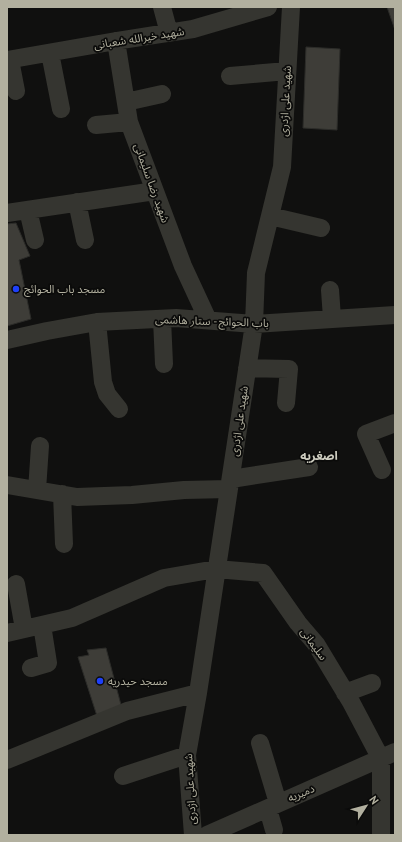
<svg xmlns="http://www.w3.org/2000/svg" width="402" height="842" viewBox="0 0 402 842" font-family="'PT Sans','Noto Sans Arabic',sans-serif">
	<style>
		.building { fill: #3e3d38; stroke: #2c2c29 }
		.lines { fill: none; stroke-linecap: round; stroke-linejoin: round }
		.minor { stroke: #353530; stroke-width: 18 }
		.poi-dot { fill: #1e40f9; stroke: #0b0b0a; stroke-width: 1.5 }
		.labels { text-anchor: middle; stroke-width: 3.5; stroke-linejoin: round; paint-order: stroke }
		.street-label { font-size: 11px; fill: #b2b09f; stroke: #0b0b0a }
		.poi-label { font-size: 11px; fill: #b2b09f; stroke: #0b0b0a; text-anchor: start }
		.neighbourhood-label { font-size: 12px; font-weight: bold; fill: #cecdc0; stroke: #0b0b0a }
	</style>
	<rect width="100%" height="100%" fill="#10100f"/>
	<path class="building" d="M387 7H395V30Z
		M306 47 340 49 337 130 303 128Z
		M16 223 30 256 19 260 31 319 7 326V224Z
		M106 648 121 705 97 716 78 657 89 655 87 650Z"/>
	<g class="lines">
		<path class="minor" d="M162 7 169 33
			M116 41 129 122 183 266 208 320
			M50 53 61 109
			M7 60 116 41 193 29 268 7
			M10 60 16 91
			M230 76 287 71
			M126 102 162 94
			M96 125 129 122
			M77 202 85 240
			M28 210 35 240
			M7 213 155 191
			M270 216 321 228
			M330 290 332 318
			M162 319 164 364
			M97 322 103 382 107 394 119 409
			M7 340 47 331 97 322 176 318 254 324 395 315
			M247 368 289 369 286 403
			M382 470 366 434 395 423
			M231 479 309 467
			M7 485 77 497 132 495 184 490 229 489
			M37 490 40 446
			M62 494 64 544
			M16 584 24 629
			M7 633 72 618 164 578 216 569 263 573 298 623 316 644 351 702 381 759V835
			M31 668 48 663 42 625
			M345 693 372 683
			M260 743 278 803
			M7 760 127 711 198 693
			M123 776 187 755
			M268 809 274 830
			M193 835 187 755 198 693 254 324 256 273 282 167 291 7
			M207 835 395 752"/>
	</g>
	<g class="poi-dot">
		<circle cx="16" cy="289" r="4"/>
		<circle cx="100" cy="681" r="4"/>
	</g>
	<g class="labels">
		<g class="street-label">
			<text transform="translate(139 38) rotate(-9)" y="4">شهید خیرالله شعبانی</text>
			<text transform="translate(285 101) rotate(-87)" y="4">شهید علی اژدری</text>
			<text transform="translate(152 183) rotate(70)" y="4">شهید رضا سلیمانی</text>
			<text transform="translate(212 321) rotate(2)" y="4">باب الحوائج - ستار هاشمی</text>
			<text transform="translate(239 421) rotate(-82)" y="4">شهید علی اژدری</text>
			<text transform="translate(314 644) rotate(54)" y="4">سلیمانی</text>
			<text transform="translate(190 789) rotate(-93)" y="4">شهید علی اژدری</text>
			<text transform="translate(301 793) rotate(-23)" y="4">دمیریه</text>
		</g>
		<g class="poi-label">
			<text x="24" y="293">مسجد باب الحوائج</text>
			<text x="108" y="685">مسجد حیدریه</text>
		</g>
		<g class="neighbourhood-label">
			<text x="319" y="460">اصغریه</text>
		</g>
	</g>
	<rect width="402" height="842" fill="none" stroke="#b2b09f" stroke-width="16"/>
	<g transform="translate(366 806) rotate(54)" stroke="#0b0b0a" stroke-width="3" paint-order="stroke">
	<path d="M0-3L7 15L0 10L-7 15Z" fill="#b2b09f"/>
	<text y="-6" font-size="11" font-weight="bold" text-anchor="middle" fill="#b2b09f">N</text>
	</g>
</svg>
